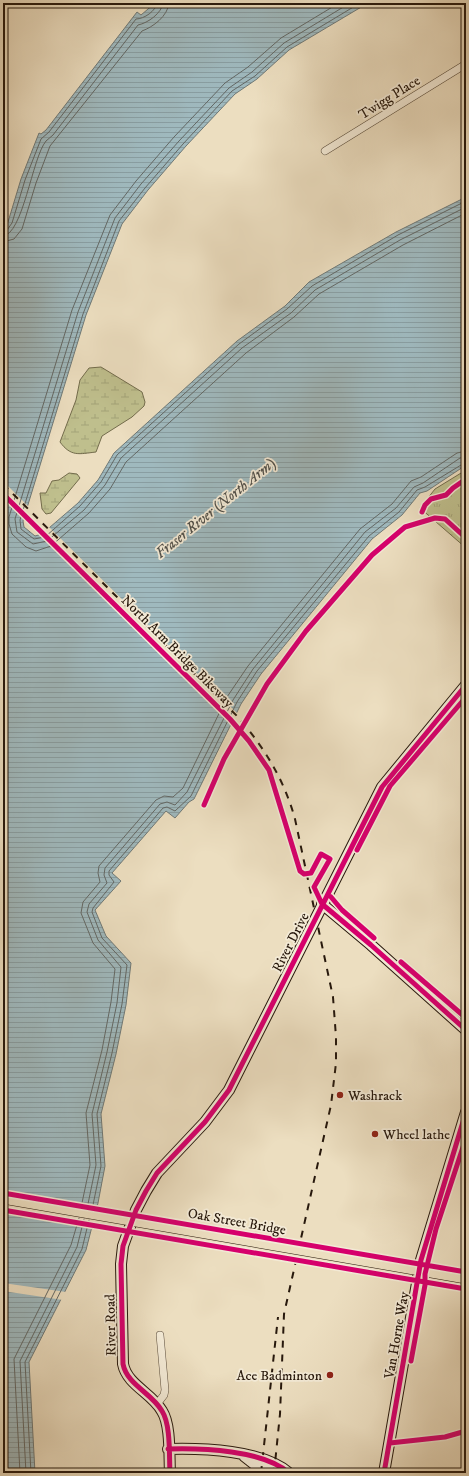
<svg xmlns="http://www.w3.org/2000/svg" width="469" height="1476" viewBox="0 0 469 1476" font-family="'IM FELL DW Pica',serif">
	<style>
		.wetland { fill: url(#wetland-marsh); stroke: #736c4c }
		.park { fill: url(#park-tufts); stroke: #736c4c }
		.water { fill: url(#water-rules); stroke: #6f7977 }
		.pier { fill: #ecdec0 }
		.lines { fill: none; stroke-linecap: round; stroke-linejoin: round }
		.shore { stroke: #636865; stroke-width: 1 }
		.street-casing { stroke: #584a39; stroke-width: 8 }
		.secondary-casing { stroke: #27180c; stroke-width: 12 }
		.street { stroke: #f3ead6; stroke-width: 7 }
		.secondary { stroke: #f3ead6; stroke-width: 10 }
		.rail { stroke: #27180c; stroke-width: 2; stroke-dasharray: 7 7; stroke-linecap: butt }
		.highway-bridge-casing { stroke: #27180c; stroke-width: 14; stroke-linecap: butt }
		.highway-bridge { stroke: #ecdec0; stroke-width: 13 }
		.cycleway-casing { stroke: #f3ead6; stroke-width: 8 }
		.cycleway { stroke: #d6006c; stroke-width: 5 }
		.poi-dot { fill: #8f2418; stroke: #f3ead6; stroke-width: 1.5 }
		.labels { text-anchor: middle; stroke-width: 3.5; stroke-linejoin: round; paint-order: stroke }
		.street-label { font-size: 14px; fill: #27180c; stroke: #f3ead6 }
		.poi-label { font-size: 14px; fill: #27180c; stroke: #f3ead6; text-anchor: start }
		.water-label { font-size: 15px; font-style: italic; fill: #51504a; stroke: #f3ead6 }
	</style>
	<defs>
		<pattern id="wetland-marsh" width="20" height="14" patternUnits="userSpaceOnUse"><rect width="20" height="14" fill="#bfbf8d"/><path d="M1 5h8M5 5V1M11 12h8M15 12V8" fill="none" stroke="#a4a378"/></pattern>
		<pattern id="park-tufts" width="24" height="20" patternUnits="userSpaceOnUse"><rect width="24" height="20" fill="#bfbf8d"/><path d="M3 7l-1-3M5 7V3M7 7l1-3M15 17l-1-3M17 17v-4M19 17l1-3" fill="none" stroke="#a4a378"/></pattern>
		<pattern id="water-rules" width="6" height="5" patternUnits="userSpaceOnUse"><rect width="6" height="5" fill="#9fb9be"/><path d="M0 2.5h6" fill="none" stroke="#899ea2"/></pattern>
	</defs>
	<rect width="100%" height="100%" fill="#ecdec0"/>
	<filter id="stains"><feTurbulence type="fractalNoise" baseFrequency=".005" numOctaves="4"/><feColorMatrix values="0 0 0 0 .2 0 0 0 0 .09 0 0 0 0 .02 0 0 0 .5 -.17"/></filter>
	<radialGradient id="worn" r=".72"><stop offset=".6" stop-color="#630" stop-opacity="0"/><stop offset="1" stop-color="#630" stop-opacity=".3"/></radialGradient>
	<path class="wetland" d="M101 367 142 392 145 402 144 406 132 417 102 436 96 452C79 454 71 457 60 442L76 400 80 380 89 368Z
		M69 473 77 474 80 478 51 513 46 514 42 509 40 493H46L52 481 59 480Z"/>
	<path class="park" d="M466 470V548L420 508 435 489Z"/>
	<path class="water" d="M155 3H368L289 50 257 79 235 94 186 146 148 190 122 224 86 315 23 521 24 527 35 536 42 534 78 503 98 480 114 453 237 341 285 306 309 282 396 232 466 197V465L427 491 420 493 402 515 372 539 261 674 241 704 194 799 189 802 175 818 166 811 112 873 121 881 95 910 106 936 131 963 126 1005 116 1054 101 1114 105 1166 98 1203 86 1250 29 1362 35 1473H3V230L8 222 21 179 39 133 41 134 46 130 137 12 141 15Z"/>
	<path class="pier" d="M3 481 30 508 26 519 3 496Z
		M48 526 238 714 233 725 40 533Z
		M3 1191 99 1207 94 1226 3 1211Z
		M3 1283 66 1292 63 1300 3 1291Z"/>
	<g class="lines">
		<path class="shore" d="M339 3 281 38 248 67 225 83 174 137 136 181 110 215 72 310 9 517V524L12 534 26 547 36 551 51 546 89 513 110 489 126 462 246 353 294 317 319 294 403 245 466 213
			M350 3 284 43 252 72 229 88 179 141 141 184 115 218 78 312 15 519 17 532 33 544 47 541 84 510 105 485 121 458 242 348 291 313 315 290 400 240 466 207
			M360 3 287 47 255 76 232 91 183 144 145 188 119 221 83 314 20 520 21 529 34 539 45 537 80 506 101 482 117 455 239 344 287 309 312 286 398 235 466 201
			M3 231 7 230 12 223 25 180 41 139 49 132 136 19C144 19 156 11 157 3
			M3 236C23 235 32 158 46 141 48 139 51 137 53 135L138 25C148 23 162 13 163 3
			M3 242 14 239 22 229 36 183 50 146 142 31C153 27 168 16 169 3
			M82 1203 90 1165 86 1113 102 1050 111 1002 115 969 93 943 81 913 83 902 100 882 98 873 99 866 156 800 164 796 173 797 183 788 227 697 248 666 360 529 392 504 411 481 421 477 457 453 466 451
			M88 1204 96 1165 92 1114 107 1052 117 1003 121 967 98 940 87 912 89 904 107 883 104 875 105 868 160 804 167 802 175 805 187 792 233 700 253 669 330 575 365 532 396 508 414 487 423 483 460 458 466 457
			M93 1205 101 1166 97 1114 112 1053 122 1004 127 965 102 938 92 912 93 908 114 882 109 875V871L163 808 167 807 175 811 191 796 237 702 257 671 369 536 399 512 417 490 425 487 466 462
			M20 1473 14 1359 71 1245 79 1218
			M26 1473 20 1361 77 1247 84 1219
			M31 1473 25 1362 82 1249 89 1220"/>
		<g class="street-casing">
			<path id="street" d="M325 151 466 64
				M157 1404 164 1395 165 1390 160 1335"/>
		</g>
		<g class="secondary-casing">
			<path id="secondary" d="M322 904 371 945 466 1030
				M168 1449C202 1448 263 1450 289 1473
				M244 1456 258 1467 272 1473
				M170 1473C169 1456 171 1425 162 1411 152 1393 127 1385 123 1364L121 1264 123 1246 136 1210 146 1191 157 1173 205 1122 229 1090 382 787 466 685
				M384 1473 421 1260 466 1112"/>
		</g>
		<use href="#street" class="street"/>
		<use href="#secondary" class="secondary"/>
		<path class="rail" d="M3 484 237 716C264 747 284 779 295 819L333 997 336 1037V1063L331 1105 284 1314 280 1414 274 1473
			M78 566 210 697
			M261 1473 278 1317"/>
		<g class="highway-bridge-casing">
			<path id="highway-bridge" d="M3 1197 466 1277"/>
		</g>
		<use href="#highway-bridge" class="highway-bridge"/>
		<g class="cycleway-casing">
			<path id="cycleway" d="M3 494 230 719 249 741 269 770 300 871 304 874 311 873 321 854 330 859 314 887 322 904 371 945 466 1030
				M422 512 425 505 431 499 446 495 453 488 466 479
				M204 805 224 759 267 684 306 631 372 555 405 527 435 518 445 519 466 538
				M357 850 390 786 466 697
				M331 897 342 910 374 938
				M401 962 466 1018
				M3 1193 466 1272
				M3 1210 466 1289
				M411 1361 425 1285V1274L436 1229 466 1138
				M390 1443 445 1437 466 1431
				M168 1449C202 1448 263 1450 289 1473
				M170 1473C169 1456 171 1425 162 1411 152 1393 127 1385 123 1364L121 1264 123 1246 136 1210 146 1191 157 1173 205 1122 229 1090 382 787 466 685
				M384 1473 421 1260 466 1112"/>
		</g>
		<use href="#cycleway" class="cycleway"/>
	</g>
	<g class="poi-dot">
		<circle cx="340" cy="1095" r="4"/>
		<circle cx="375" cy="1134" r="4"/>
		<circle cx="330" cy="1375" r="4"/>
	</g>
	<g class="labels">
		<g class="street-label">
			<text transform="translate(389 97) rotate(-32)" y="5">Twigg Place</text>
			<text transform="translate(178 651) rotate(45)" y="5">North Arm Bridge Bikeway</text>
			<text transform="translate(290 942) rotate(-63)" y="5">River Drive</text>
			<text transform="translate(237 1221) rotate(10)" y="5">Oak Street Bridge</text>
			<text transform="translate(110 1325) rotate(-91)" y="5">River Road</text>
			<text transform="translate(396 1335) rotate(-80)" y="5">Van Horne Way</text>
		</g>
		<g class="poi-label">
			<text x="348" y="1100">Washrack</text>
			<text x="383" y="1139">Wheel lathe</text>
			<text x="322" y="1380" text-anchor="end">Ace Badminton</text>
		</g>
		<g class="water-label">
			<text transform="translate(215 508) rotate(-39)" y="5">Fraser River (North Arm)</text>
		</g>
	</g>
	<rect width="469" height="1476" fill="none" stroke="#ecdec0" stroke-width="16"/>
	<rect x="4" y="4" width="461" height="1468" fill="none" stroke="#27180c" stroke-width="2"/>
	<rect x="8" y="8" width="453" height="1460" fill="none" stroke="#27180c"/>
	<rect width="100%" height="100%" filter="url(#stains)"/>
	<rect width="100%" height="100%" fill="url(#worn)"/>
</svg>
